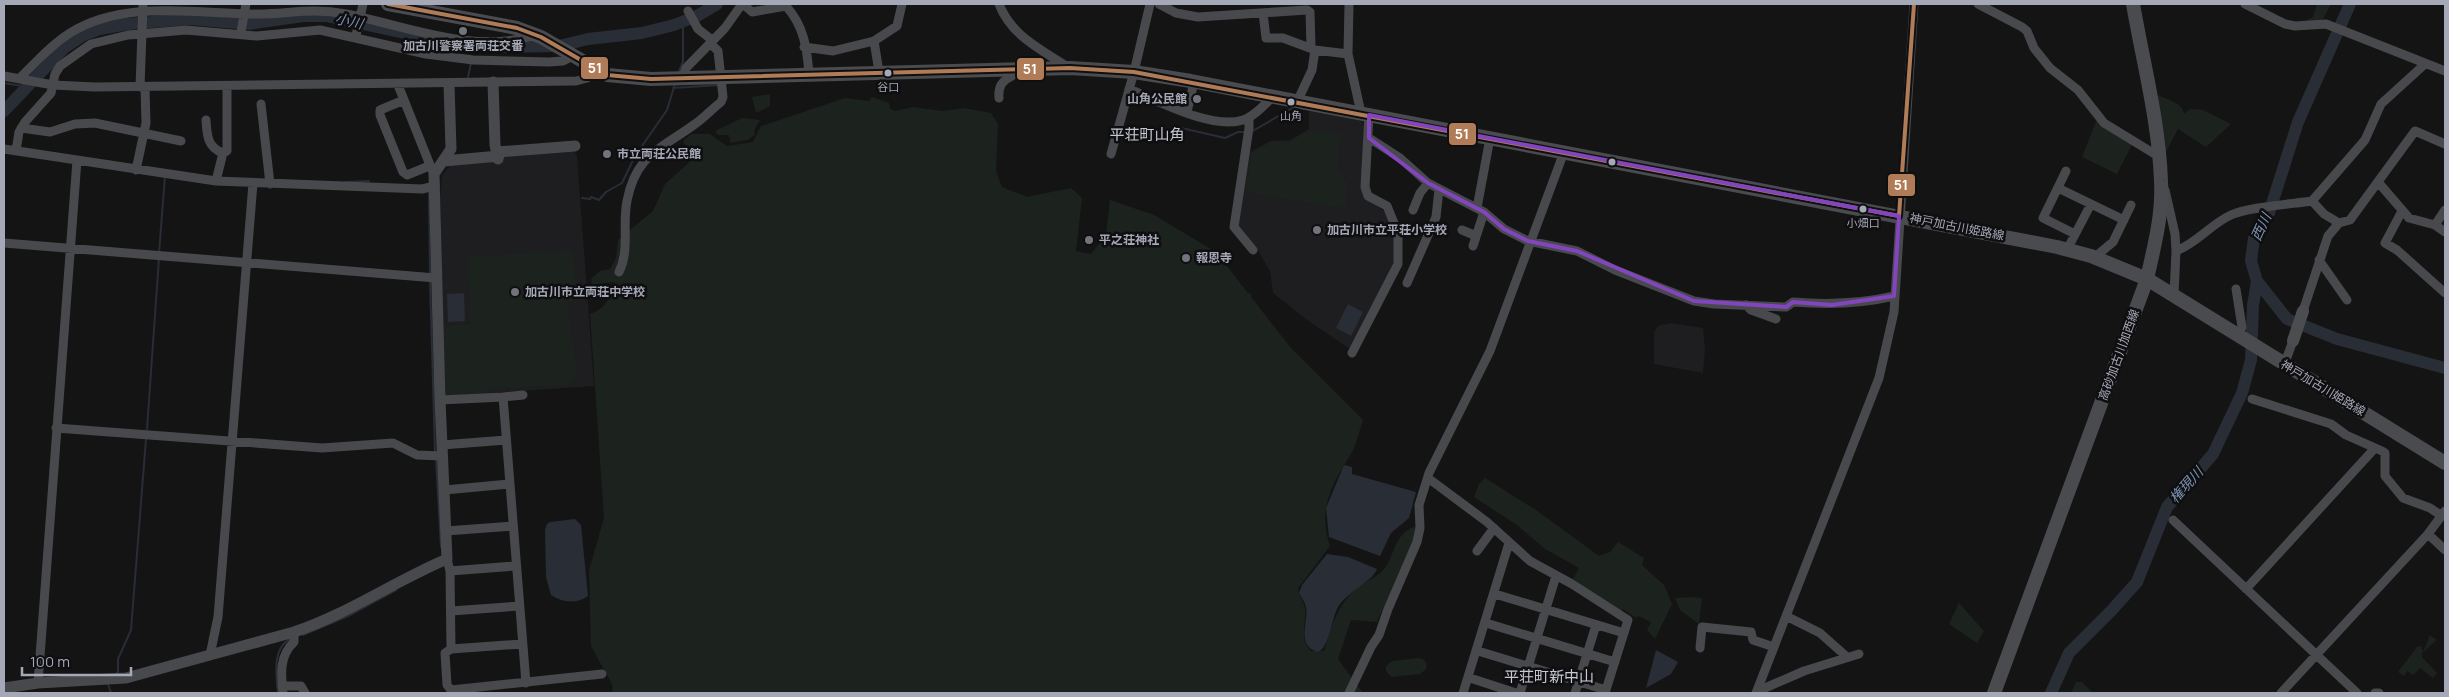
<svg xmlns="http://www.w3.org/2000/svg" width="2449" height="697" viewBox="0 0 2449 697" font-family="Manrope,'Noto Sans JP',sans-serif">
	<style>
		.built { fill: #1e1e20 }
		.green { fill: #1c231e }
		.water { fill: #282d36 }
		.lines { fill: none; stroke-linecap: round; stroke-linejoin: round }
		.stream { stroke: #282d36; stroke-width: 2 }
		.river { stroke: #282d36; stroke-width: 12 }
		.minor { stroke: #48494d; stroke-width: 9 }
		.tertiary { stroke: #48494d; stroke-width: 11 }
		.secondary { stroke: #4c4d51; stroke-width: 12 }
		.primary { stroke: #4a4b4f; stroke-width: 14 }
		.bus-1-casing { stroke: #0f0e10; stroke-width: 8 }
		.bus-1 { stroke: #b07c57; stroke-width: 4 }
		.marked { fill: none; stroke: #8345bd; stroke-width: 4; stroke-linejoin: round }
		.poi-dot { fill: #72747d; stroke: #0f0e10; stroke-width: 2 }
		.bus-dot { fill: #a5a8b6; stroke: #0f0e10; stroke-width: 2 }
		.labels { text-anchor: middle; stroke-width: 5; stroke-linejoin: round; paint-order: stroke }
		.bus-label { font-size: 11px; fill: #a5a8b6; stroke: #0f0e10 }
		.poi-label { font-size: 12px; font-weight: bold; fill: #a5a8b6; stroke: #0f0e10; text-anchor: start }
		.street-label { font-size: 12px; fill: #a5a8b6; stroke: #0f0e10 }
		.water-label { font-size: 14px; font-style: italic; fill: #7b92b1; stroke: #0f0e10 }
		.quarter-label { font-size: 15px; fill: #c6c8d2; stroke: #0f0e10 }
		.line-badge { stroke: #0f0e10; stroke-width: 2 }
		.badge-label { font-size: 14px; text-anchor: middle; font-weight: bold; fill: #fff }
	</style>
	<rect width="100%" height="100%" fill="#141414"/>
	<path class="built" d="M1309 108 1362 121 1364 126 1365 196 1386 213 1395 235 1394 264 1350 349 1307 320 1273 293 1270 271 1256 247 1237 226 1250 152 1270 141 1290 140 1309 129Z
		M574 151 577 156 594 386 445 396 440 198 442 175 450 166 504 156Z
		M1671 323 1703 328 1705 349 1703 373 1654 364V332L1658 326Z"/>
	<path class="green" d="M2317 4H2331L2322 21 2304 22 2313 17Z
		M2153 93C2163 98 2183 102 2184 114L2190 109 2203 110 2231 124 2206 147 2178 129 2164 156Z
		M770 94V106L756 113 752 97Z
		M872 97 889 103 890 109 895 111 913 107 942 111 964 108 991 113 998 124 996 171 1002 187 1027 197 1071 188 1082 198 1076 251 1091 254 1106 235 1110 200 1154 215 1216 252 1248 293 1252 294 1251 297 1291 348 1363 420C1359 431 1357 444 1351 454 1332 484 1317 509 1330 546L1298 588C1298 596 1303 600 1305 608 1307 623 1298 639 1311 651H1324C1332 625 1338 602 1361 585 1367 581 1375 578 1380 573 1397 559 1390 535 1416 526L1414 539 1377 622 1351 620 1338 659 1363 693H613L612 684 591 646 589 570 604 518 590 314C605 309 612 297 614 282L592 285 591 279 600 271 610 269 616 258 618 240 653 211 665 184 694 158 683 141 691 134H710L727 146 753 142 761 126 845 98 869 101Z
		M742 118 760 120 754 131 755 135 747 140 730 143 729 135H718L715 131Z
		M2097 119 2133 142 2117 174 2082 157Z
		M1320 131 1339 134 1341 136 1337 165 1338 171 1347 183 1345 208 1254 194 1246 188 1252 153 1270 143 1290 141 1308 132Z
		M572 250 578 300 567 302 577 375 568 385 486 389V393L446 395 443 326 471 324 467 257Z
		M1485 478 1536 510 1599 556 1610 552 1618 542 1644 558 1642 565 1664 585 1672 604 1655 639 1647 630 1651 622 1638 616 1636 618 1623 609 1620 612 1573 579 1579 568 1545 549 1517 525 1474 497 1479 484Z
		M1694 597 1702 598 1699 624 1680 610 1675 598Z
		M1959 603 1984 631 1977 643 1949 624Z
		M2430 635 2437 640 2422 653V657L2437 673 2433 678 2420 668 2413 675 2407 671 2404 676 2398 672 2417 647 2421 646 2423 652Z
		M1419 658 1424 660 1427 664 1426 669 1420 674 1391 677 1386 671V666L1392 661Z
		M2076 682H2082L2093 693H2071Z"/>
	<path class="water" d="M464 293 465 321 448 322 447 294Z
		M1348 304 1363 312 1351 336 1336 328Z
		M1344 465 1352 467V474L1416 492 1409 518 1391 533 1380 556 1329 537 1326 508Z
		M575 519 581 525 588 596C577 604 562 603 551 595L546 577 545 530 547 524 550 522Z
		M1327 554 1348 557 1377 569C1373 581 1347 592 1338 607 1332 617 1329 649 1318 652 1295 646 1309 622 1306 607 1305 602 1301 597 1299 593L1302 585Z
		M1656 650 1678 662 1671 674 1646 688Z"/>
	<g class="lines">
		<path class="stream" d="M679 71 683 62V23
			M468 77 471 63
			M4 83 28 87
			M673 88 720 85
			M1177 127 1225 138 1238 132H1246
			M1251 132 1294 107
			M642 156 650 150
			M346 182 369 181
			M429 193 430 275
			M582 198 590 199 591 197 599 200 606 192 622 183 635 156 667 110 675 84
			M159 253 165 176
			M430 280 435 452
			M147 429 159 258
			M436 459 441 547
			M303 635 348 616 396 590
			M116 674 118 672V659L131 630 146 439
			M108 684 111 693
			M278 693C276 677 272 646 291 639"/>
		<path class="river" d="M2350 4 2298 122 2269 213 2254 238 2251 261 2257 281 2287 319 2337 339 2445 368
			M4 111 64 48 82 36 100 29 128 24 189 19 249 24 303 16H326L455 44 497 47 559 46 588 39 642 33 674 25 697 16 717 4
			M2051 693 2069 653 2111 611 2137 582 2167 507 2213 454 2242 393 2251 360 2253 305 2257 281"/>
		<path class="minor" d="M743 4 752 12 786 6C804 26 807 48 809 74
			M999 4C1012 37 1041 49 1069 68
			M1159 4 1176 13 1198 17 1307 10 1310 12 1311 47
			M1349 4 1348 54 1361 113
			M1978 4 2022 27 2027 31 2034 48 2050 68 2078 90 2104 123 2153 153 2159 154
			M2245 4 2285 24 2295 26 2326 24 2445 71
			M688 11 698 29 712 40
			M1263 13 1266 38H1283L1315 50 1348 54
			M241 32 246 4
			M356 35 363 4
			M804 47 833 51 874 41
			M879 72 874 41 897 26 902 4
			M4 76 53 85 95 87 576 81 587 78 597 70
			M683 77 686 68 725 28 742 4
			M19 79C35 63 51 45 70 33 123 0 193 13 252 14 286 15 309 7 346 14 407 26 474 55 536 35
			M398 85 432 170
			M140 87 143 4
			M1129 89C1158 101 1212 130 1243 120 1254 117 1264 105 1273 97
			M999 98C998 86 1002 81 1012 76V69
			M404 100 380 110V115L403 172 407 175 429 166
			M1297 102 1312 70 1315 50
			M261 104 270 184
			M1187 112 1194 82
			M1249 118V128L1234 227 1253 250
			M206 120C207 135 207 147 223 153
			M21 128 50 132 75 124 95 123 181 141
			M1369 138 1400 158 1428 183 1484 212 1504 229 1528 241 1577 251 1615 270 1694 301 1714 304 1786 307 1793 302C1828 305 1860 304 1894 296
			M4 149 216 181 422 189 435 186
			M16 151 19 132 25 122 51 93 55 74 60 66 91 44 128 35 186 30 257 36 320 30 426 54 473 60 549 62 563 61 573 56
			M1111 154 1134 72 1150 4
			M136 170 146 123 145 87
			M2066 171 2043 218 2075 234
			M216 181 223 153 227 151V86
			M2378 182 2409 218 2435 225 2445 232
			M2058 188 2124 220
			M2165 190 2175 234 2176 251
			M2312 201 2324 214 2339 223
			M1477 208 1490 138
			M1413 210 1420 193 1428 183
			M2402 211 2385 243 2397 250 2445 293
			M2435 225 2445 210
			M1462 230 1474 235 1477 233
			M4 243 436 278
			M2070 244 2091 204
			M1473 246 1484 212
			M2095 257 2113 242 2131 205
			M2319 260 2347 300
			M619 272C630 250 622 224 627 201 636 154 661 149 695 124 704 118 712 109 721 102L723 97 718 51 710 43
			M1407 283 1436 217 1439 189
			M2236 289 2242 327 2238 336
			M2174 295 2176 251C2197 243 2211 224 2231 215 2247 207 2292 204 2312 201L2365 140 2381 104 2425 64
			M1746 305 1751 310 1776 319
			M2303 311 2328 236 2339 223 2350 220 2415 131 2445 144
			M1352 353 1398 264V233L1387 206 1368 196 1365 187 1369 115
			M2284 365 2293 341
			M503 397 523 395
			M2252 399 2331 424 2346 435 2382 451 2385 453V476L2403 498 2430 508 2442 516
			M440 400 503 397 526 683
			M56 428 322 448 393 443 417 455 442 456
			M442 445 506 440
			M1428 478 1487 522 1530 561 1572 584 1628 620 1605 693
			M445 490 509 484
			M2173 520 2357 693
			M446 531 512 526
			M2428 534 2445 550
			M1477 551 1494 528
			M447 559 450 571 451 649 445 653 447 685 451 690 602 674
			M450 571 515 566
			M2246 589 2375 448
			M1495 594 1624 633
			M451 611 519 606
			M1786 616 1820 633 1847 657
			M1486 623 1615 662
			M1700 648 1702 627 1751 632 1753 640 1774 647
			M451 649 522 644
			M1478 651 1606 690
			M210 655 218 617 253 183
			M1470 678 1516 693
			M38 683 77 160
			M282 686H301L305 693
			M1759 688H1765L1804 671 1859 654
			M283 693C281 674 279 656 294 642V632
			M1349 693 1371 647 1379 635 1388 609 1417 542 1420 528 1419 505 1429 473 1490 351 1564 152
			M1463 693 1509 543
			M1520 693 1556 576
			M1575 693 1596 625
			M1756 693 1879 378 1894 312 1914 4
			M2281 693 2428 534 2445 511
			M2375 693H2379"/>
		<path class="tertiary" d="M493 82 495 145 498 159
			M497 152 575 146
			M444 161 499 156
			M4 688 38 683 126 678 294 632C348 614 395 581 447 559L440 400 434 174 451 149 449 84"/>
		<path class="secondary" d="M2293 341 2303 311"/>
		<path class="primary" d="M388 4 517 28 541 37 607 75 651 79 1070 68 1134 72 1191 81 2057 247 2091 256 2147 279 2445 463
			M1994 693 2147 279C2154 247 2163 214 2161 181 2159 122 2143 62 2133 4"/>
		<g class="bus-1-casing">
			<path id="bus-1" d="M388 4 517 28 541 37 607 75 651 79 1070 68 1134 72 1899 216 1914 4"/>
		</g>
		<use href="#bus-1" class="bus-1"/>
	</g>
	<path class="marked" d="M1369 115 1899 216 1894 296 1832 305 1793 302 1786 307 1694 301 1577 251 1528 241 1504 229 1484 212 1428 183 1369 138Z"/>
	<g class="poi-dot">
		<circle cx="463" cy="31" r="5"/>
		<circle cx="1197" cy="99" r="5"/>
		<circle cx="607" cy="154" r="5"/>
		<circle cx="1317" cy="230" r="5"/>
		<circle cx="1089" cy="240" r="5"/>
		<circle cx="1186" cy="258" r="5"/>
		<circle cx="515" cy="292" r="5"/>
	</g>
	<g class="bus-dot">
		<circle cx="888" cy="73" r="4.5"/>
		<circle cx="1291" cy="102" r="4.5"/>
		<circle cx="1612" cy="162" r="4.5"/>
		<circle cx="1863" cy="209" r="4.5"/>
	</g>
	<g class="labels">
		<g class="bus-label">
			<text x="888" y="91">谷口</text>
			<text x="1291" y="120">山角</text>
			<text x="1863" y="227">小畑口</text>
		</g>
		<g class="poi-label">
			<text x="463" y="50" text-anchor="middle">加古川警察署両荘交番</text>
			<text x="1187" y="103" text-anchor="end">山角公民館</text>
			<text x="617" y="158">市立両荘公民館</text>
			<text x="1327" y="234">加古川市立平荘小学校</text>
			<text x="1099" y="244">平之荘神社</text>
			<text x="1196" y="262">報恩寺</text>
			<text x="525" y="296">加古川市立両荘中学校</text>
		</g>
		<g class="street-label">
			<text transform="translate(1957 227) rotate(11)" y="4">神戸加古川姫路線</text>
			<text transform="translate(2119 355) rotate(-70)" y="4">高砂加古川加西線</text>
			<text transform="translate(2323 388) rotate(31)" y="4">神戸加古川姫路線</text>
		</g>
		<g class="water-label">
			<text transform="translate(349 21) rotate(12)" y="5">小川</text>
			<text transform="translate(2261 227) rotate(-65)" y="5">西川</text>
			<text transform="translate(2186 485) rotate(-48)" y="5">権現川</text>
		</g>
		<g class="quarter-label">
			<text x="1147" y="140">平荘町山角</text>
			<text x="1549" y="682">平荘町新中山</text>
		</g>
	</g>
	<g class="line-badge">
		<rect x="580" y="56" width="29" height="24" rx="5" fill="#b07c57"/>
		<rect x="1016" y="57" width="29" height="24" rx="5" fill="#b07c57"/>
		<rect x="1448" y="122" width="29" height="24" rx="5" fill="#b07c57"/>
		<rect x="1887" y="173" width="29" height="24" rx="5" fill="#b07c57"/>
	</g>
	<g class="badge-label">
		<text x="595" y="73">51</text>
		<text x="1030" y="74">51</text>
		<text x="1462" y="139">51</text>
		<text x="1901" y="190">51</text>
	</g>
	<rect width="2449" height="697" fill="none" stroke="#a5a8b6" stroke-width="10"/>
	<path d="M22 667v8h109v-8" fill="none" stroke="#a5a8b6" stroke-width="2.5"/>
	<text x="30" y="667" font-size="15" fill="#a5a8b6" stroke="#0f0e10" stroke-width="4" paint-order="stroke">100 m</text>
</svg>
